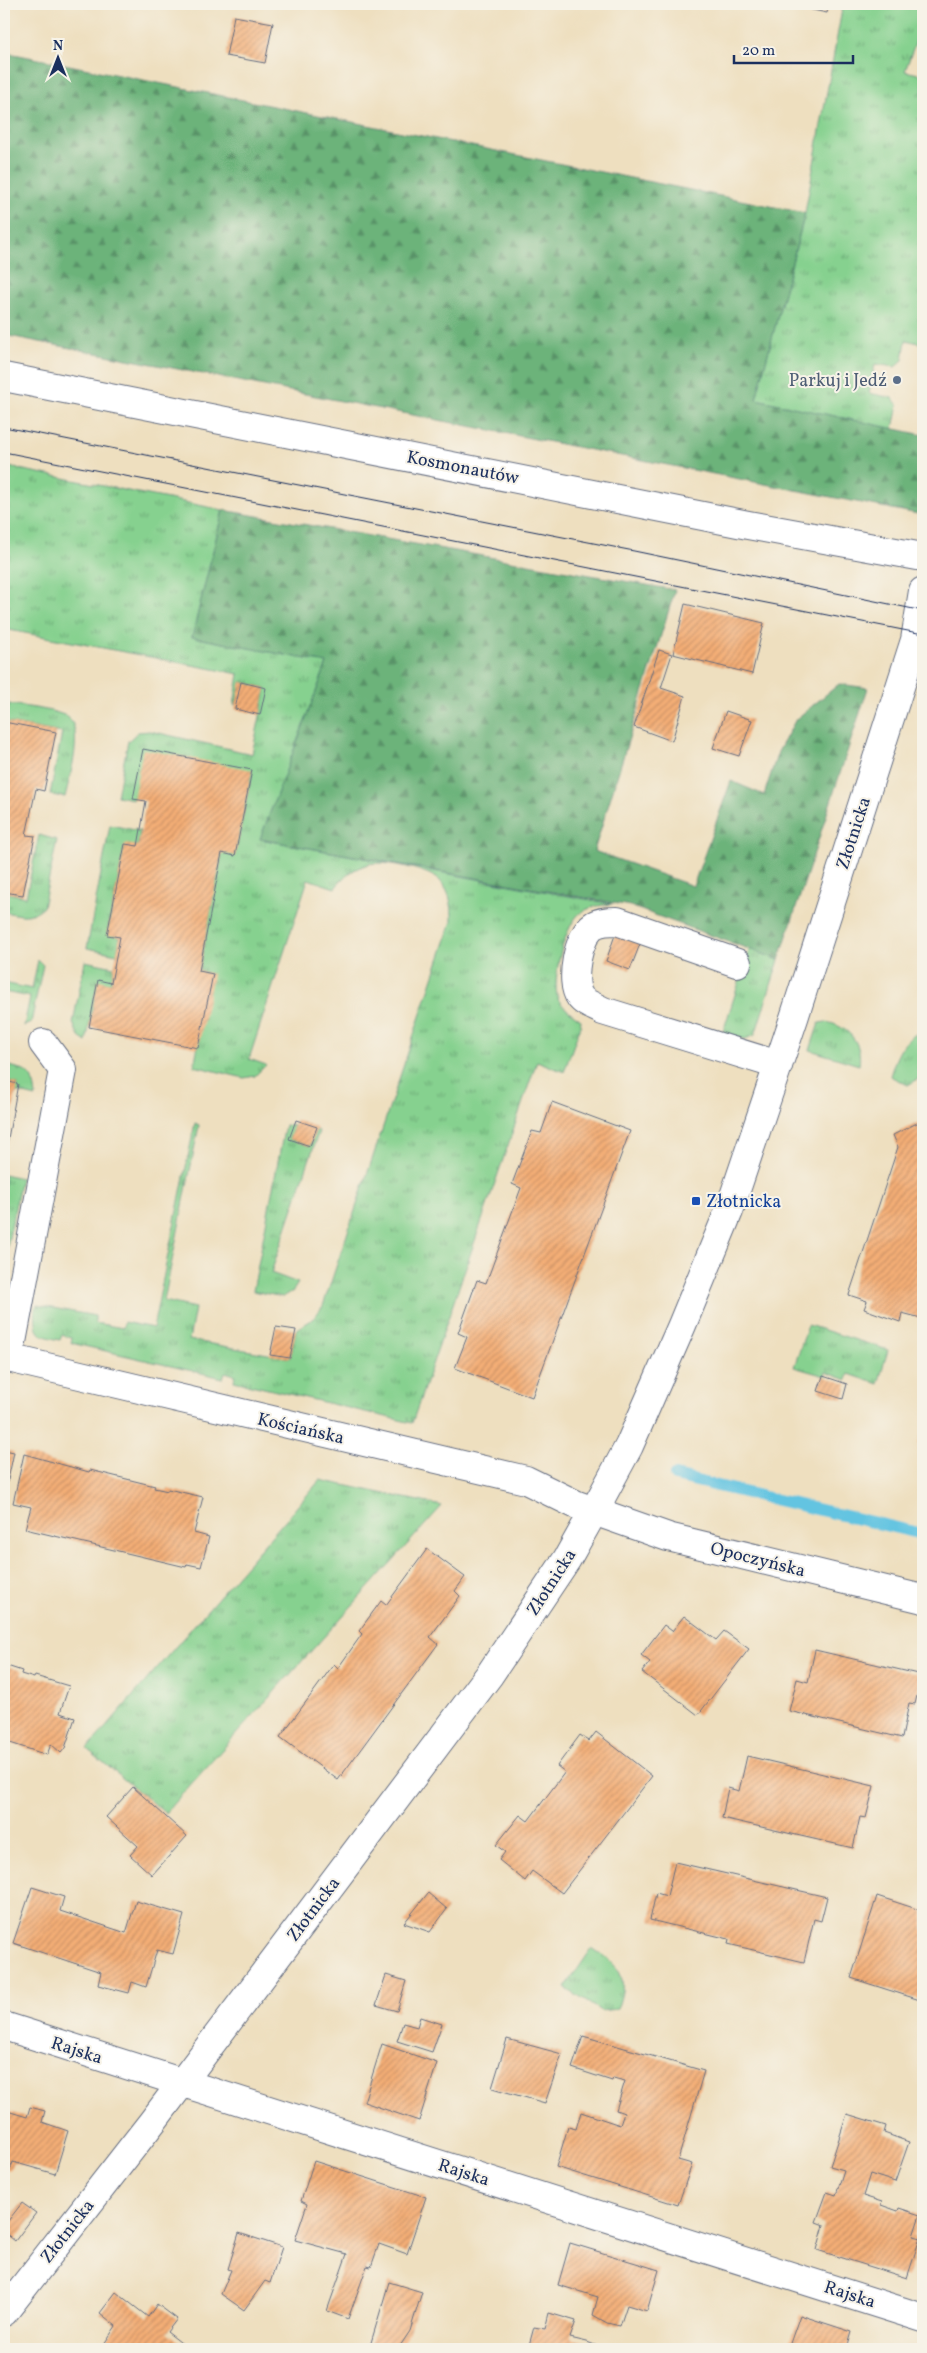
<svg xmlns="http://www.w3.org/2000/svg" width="927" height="2353" viewBox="0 0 927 2353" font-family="Vollkorn,serif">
<defs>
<pattern id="grass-tufts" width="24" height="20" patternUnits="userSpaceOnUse" patternTransform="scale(1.25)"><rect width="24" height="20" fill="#86d18f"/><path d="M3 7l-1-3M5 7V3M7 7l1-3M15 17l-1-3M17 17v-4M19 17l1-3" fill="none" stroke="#6daa78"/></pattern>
<pattern id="forest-firs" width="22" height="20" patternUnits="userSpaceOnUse" patternTransform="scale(1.25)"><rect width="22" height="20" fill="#6cb37a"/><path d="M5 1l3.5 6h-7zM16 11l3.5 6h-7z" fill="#589267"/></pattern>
<pattern id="building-hatch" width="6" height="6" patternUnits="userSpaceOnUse" patternTransform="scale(1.25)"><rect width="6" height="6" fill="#f4ae76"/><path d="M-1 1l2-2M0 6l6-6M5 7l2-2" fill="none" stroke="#c58e64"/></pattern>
</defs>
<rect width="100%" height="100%" fill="#f7f3e8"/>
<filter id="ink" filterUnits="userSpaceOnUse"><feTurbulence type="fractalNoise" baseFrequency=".02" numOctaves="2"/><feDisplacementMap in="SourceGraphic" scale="10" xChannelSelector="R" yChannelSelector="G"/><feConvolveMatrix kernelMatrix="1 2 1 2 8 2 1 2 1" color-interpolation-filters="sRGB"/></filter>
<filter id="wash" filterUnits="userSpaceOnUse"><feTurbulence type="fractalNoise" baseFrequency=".0096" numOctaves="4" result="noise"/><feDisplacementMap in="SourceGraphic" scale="20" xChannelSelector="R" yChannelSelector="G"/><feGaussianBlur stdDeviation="1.12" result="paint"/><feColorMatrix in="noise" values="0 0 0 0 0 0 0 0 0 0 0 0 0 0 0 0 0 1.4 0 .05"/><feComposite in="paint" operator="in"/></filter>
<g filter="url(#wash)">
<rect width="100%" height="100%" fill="#eedfbf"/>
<g fill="url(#grass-tufts)" stroke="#508076">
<path d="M843,4H923V21L905,71L923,75V344L906,340L903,360L895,367L875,364L869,393L892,398L898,405L893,429L756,399L805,213Z"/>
<path d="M4,466L223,510L192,637L327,663L260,839L612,904C601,905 588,907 579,914C564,928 551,980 558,999C562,1007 574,1015 581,1020L580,1027L564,1072L537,1061L412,1423L234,1381L235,1375L225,1372L223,1378L71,1343L72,1338L62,1335L60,1340C33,1334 37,1334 35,1308L37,1305L95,1316V1323L123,1328L124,1322L153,1328L195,1123L199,1125L164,1301L195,1308L189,1340L290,1358L296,1330L313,1319L323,1306L452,921C452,906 451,894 441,882C432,870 383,860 369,864C354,868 344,876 335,888L308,879L249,1059L266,1065L255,1076L244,1078L194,1066L212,974L199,971L222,853L235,855L252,771L133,799L117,796L128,741L138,732L150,731L252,754L266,688L241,682L236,704L234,705L239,674L4,629Z"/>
<path d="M4,703C23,707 46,708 64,715C87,724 69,779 65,797L50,795L62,733L4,722Z"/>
<path d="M110,825L140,831L138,846L125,845L107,934L120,937L117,954L87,948Z"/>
<path d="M39,835L57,840L43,907C28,919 22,915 4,912V892L26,897Z"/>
<path d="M750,948L779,960L755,1035L745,1039L722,1035Z"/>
<path d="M38,960L43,965L31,1023L24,1026L30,997L4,992V983L32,989Z"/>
<path d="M85,961L114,967L111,983L98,981L86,1042L79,1037L73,1023Z"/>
<path d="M826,1022C847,1026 863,1042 859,1065L810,1050L819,1023Z"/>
<path d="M923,1031V1076L908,1085L890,1076C896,1056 903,1038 923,1031Z"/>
<path d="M4,1065C26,1069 34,1073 36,1097L16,1092L18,1084L4,1081Z"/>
<path d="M285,1125L294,1126L289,1139L310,1146L316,1130L319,1131L271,1273L298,1283L293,1291L283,1297L253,1291Z"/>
<path d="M4,1174L21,1178L4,1263Z"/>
<path d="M808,1325L888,1350L878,1384L849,1374L847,1380L826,1372L825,1376L794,1367Z"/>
<path d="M320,1480L442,1506L165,1813L87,1749Z"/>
<path d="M592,1948C619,1966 630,1975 617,2009L601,2011L565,1988Z"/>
</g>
<g fill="url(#forest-firs)" stroke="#44716c">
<path d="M4,52L805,213L756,399L923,435V515L4,335Z"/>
<path d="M223,510L675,590L594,851L693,886L731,781L764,795L778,752L796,719L839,684L868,688L779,960L630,906L260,839L327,663L192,637Z"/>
</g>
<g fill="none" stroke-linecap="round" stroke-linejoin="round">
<path stroke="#63c4e1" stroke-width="12" d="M675,1476L923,1534"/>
</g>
<g id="blocks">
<g fill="url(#building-hatch)">
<path d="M784,4H829L827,13Z"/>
<path d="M234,16L273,23L265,63L226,56Z"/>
<path d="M685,604L764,623L752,674L673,654Z"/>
<path d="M659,650L672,654L661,688L685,696L672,741L634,727Z"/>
<path d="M241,682L266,688L260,715L235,709Z"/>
<path d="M726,711L752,720L739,756L713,748Z"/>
<path d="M4,722L56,732L44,791L36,789L26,835L35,836L23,895L4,892Z"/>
<path d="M143,749L252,770L235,856L222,853L202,956L199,971L213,974L198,1048L89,1027L98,980L111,983L120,937L107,935L125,844L138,846L146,801L133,799Z"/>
<path d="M615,935L640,944L630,970L606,961Z"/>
<path d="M4,1081L18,1084L7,1144H4Z"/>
<path d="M552,1102L630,1131L532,1397L455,1368L467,1337L458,1333L477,1280L486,1283L521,1188L512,1184L532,1131L541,1133Z"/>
<path d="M296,1120L317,1127L310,1146L289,1139Z"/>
<path d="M923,1120V1310L921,1318L902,1313L900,1322L864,1309L867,1301L849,1295L898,1147L893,1135Z"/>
<path d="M276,1327L296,1330L290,1358L270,1355Z"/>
<path d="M823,1376L847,1384L843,1399L818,1391Z"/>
<path d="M923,1428V1446L918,1444Z"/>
<path d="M4,1450L14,1452L5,1494H4Z"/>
<path d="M24,1454L89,1472L90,1470L155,1486L154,1488L168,1491V1489L203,1497L194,1533L209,1537L201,1567L187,1564L186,1567L25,1529L31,1507L13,1503Z"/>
<path d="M427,1549L465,1577L455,1591L460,1596L430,1637L438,1644L338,1780L280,1737L334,1664L338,1668L362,1634L359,1631L381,1601L386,1605Z"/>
<path d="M684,1616L716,1640L724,1631L749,1649L698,1715L642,1672L650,1662L641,1655L664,1625L672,1631Z"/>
<path d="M815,1650L922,1675L915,1704L909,1703L902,1738L789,1711L797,1679L808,1682Z"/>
<path d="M4,1665L22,1671L21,1674L34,1678L35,1676L69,1686L60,1713L75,1718L65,1748L61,1753L51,1744L47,1755L4,1741Z"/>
<path d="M596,1732L652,1776L562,1893L532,1871L525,1881L499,1860L505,1852L496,1845L520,1815L528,1821L565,1772L557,1766L580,1735L589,1741Z"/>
<path d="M747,1756L874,1786L866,1818L860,1817L853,1848L722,1818L728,1788L739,1791Z"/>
<path d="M133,1787L187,1836L152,1875L130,1855L138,1846L106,1817Z"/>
<path d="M675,1862L827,1897L821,1921L814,1919L804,1962L728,1944L729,1939L650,1920L656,1893L667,1896Z"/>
<path d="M32,1887L64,1897L60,1911L126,1933L136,1901L184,1915L173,1954L157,1950L146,1987L132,1982L129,1993L98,1985L101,1972L13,1943Z"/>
<path d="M428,1893L447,1909L430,1932L404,1923Z"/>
<path d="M877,1896L923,1911V2001L851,1978Z"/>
<path d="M386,1975L406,1981L397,2011L376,2005Z"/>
<path d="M420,2017L442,2024L432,2052L397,2041L403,2023L417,2027Z"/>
<path d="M583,2036L704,2071L678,2160L692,2164L678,2205L556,2167L568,2127L576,2129L581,2112L620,2125L624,2113L616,2110L625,2081L613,2078L612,2081L572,2068Z"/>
<path d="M507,2039L562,2054L545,2103L492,2088Z"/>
<path d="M382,2044L437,2063L419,2121L364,2102Z"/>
<path d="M30,2107L45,2111L42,2122L68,2131L55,2174L13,2162L10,2170L4,2168V2110L27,2117Z"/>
<path d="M847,2114L886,2126L884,2133L909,2142L895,2182L870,2174L863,2196L882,2202L881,2205L898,2211L899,2208L920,2215L913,2236L920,2238L907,2278L817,2250L824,2225L816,2222L827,2192L836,2195L844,2170L830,2166Z"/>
<path d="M314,2161L426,2197L407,2254L379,2244L371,2267L367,2266L348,2319L327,2311L347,2254L295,2240L307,2204L301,2201Z"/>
<path d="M22,2203L36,2213L15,2241L4,2232V2226Z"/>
<path d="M239,2233L282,2247L270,2283L265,2281L244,2310L221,2294L231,2270L228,2269Z"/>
<path d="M570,2243L659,2270L647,2311L627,2305L620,2326L607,2323L593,2315L598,2297L558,2285Z"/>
<path d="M389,2282L422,2292L410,2331L398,2349H375L370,2346Z"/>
<path d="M116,2292L148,2317L157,2304L177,2319L167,2332L189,2349H105L102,2347L116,2326L100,2313Z"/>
<path d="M549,2313L576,2321L570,2338L587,2342L600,2347L599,2349H528L534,2327L545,2329Z"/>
<path d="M800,2315L852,2332L847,2349H788Z"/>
</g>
</g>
</g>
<g filter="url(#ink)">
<use href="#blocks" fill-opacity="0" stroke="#656d80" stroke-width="1"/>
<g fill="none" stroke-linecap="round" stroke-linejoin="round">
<defs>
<g id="minor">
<path d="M737,963L617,921C610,921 601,921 594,925C578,935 569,982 580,997C584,1003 596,1007 603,1011L778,1065"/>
<path d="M4,1357L526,1480L577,1505L668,1537L923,1599"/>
<path d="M9,1358L63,1070L43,1043"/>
<path d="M4,2026L923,2318"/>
<path d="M4,2312L153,2121L490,1674L567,1559L594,1511L629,1446L682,1325L729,1211L794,1018L915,640L923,591"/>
</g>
<path id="major" d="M4,377L748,525L923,557"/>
</defs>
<use href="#minor" stroke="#656d80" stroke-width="30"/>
<use href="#major" stroke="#656d80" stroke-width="30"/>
<use href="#minor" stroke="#fff" stroke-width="28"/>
<use href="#major" stroke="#fff" stroke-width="28"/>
<g stroke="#1b2f5e" stroke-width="1">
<path d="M4,427L634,551L923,611"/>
<path d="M4,452L923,634"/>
</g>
</g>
</g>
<circle fill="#5c6f8a" stroke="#f7f3e8" stroke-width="2" cx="897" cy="380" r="5"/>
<rect fill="#1a4fb4" stroke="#f7f3e8" stroke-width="2" x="691" y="1196" width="10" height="10" rx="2.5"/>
<g text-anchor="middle" stroke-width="4" stroke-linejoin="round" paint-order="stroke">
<g font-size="18" fill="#4e5e75" stroke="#f7f3e8" text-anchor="end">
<text x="887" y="386">Parkuj i Jedź</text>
</g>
<g font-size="18" fill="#1b2f5e" stroke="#f7f3e8">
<text transform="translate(463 467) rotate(11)" y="6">Kosmonautów</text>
<text transform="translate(853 833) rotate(-72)" y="6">Złotnicka</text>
<text transform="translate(301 1428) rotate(13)" y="6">Kościańska</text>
<text transform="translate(758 1559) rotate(14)" y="6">Opoczyńska</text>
<text transform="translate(551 1582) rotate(-57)" y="6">Złotnicka</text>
<text transform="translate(313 1909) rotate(-53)" y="6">Złotnicka</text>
<text transform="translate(77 2050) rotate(18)" y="6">Rajska</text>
<text transform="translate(464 2172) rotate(18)" y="6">Rajska</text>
<text transform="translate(67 2231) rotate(-52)" y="6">Złotnicka</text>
<text transform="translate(850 2294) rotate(18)" y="6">Rajska</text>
</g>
<g font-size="18" fill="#164399" stroke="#f7f3e8" text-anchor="start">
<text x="706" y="1207">Złotnicka</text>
</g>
</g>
<rect width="927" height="2353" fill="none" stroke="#f7f3e8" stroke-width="20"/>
<g transform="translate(58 58)" stroke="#f7f3e8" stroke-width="4" paint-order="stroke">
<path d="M0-4L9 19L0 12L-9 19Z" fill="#1b2f5e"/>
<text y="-8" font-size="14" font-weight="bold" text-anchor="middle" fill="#1b2f5e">N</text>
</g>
<path d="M734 55v8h119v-8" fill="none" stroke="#1b2f5e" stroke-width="2.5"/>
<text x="742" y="55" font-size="15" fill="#1b2f5e" stroke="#f7f3e8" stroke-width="4" paint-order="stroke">20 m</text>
</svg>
